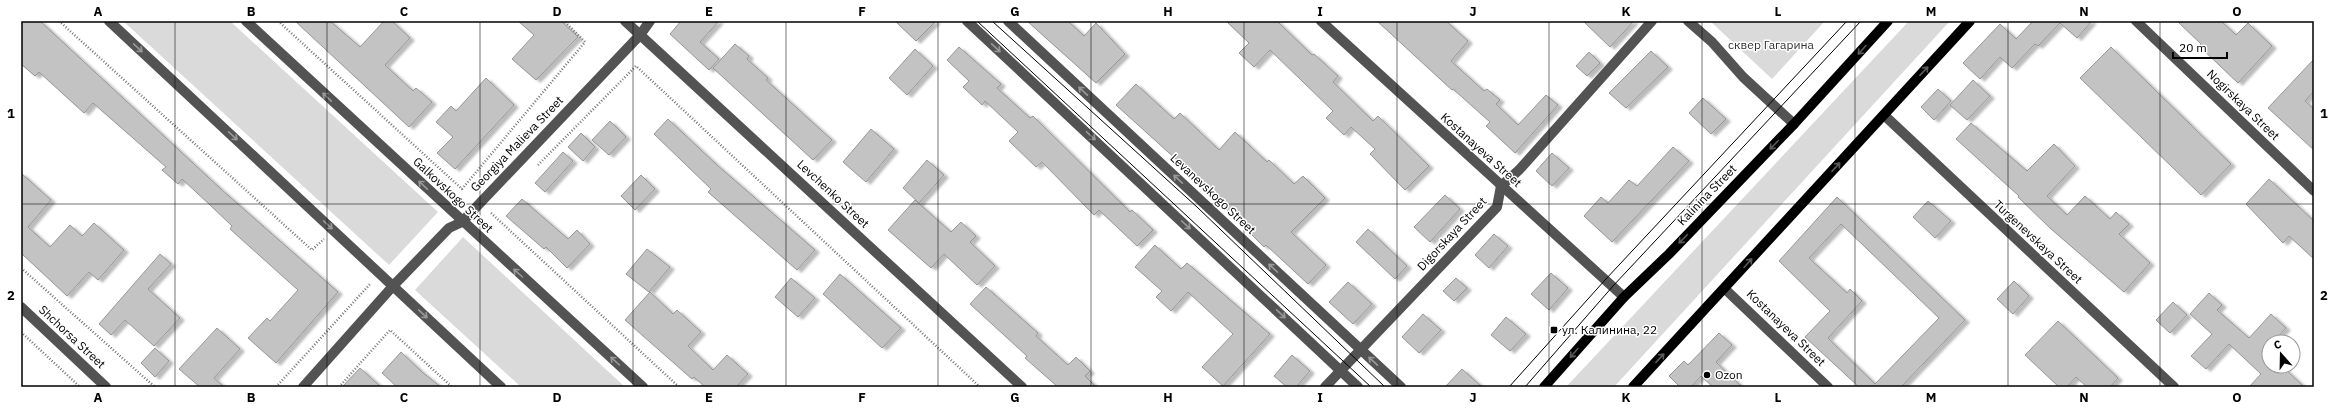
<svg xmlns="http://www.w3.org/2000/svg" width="2335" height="408" viewBox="0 0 2335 408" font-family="'IBM Plex Sans',sans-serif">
<defs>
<filter id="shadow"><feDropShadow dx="4.5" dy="2.5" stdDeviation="1" flood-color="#0004"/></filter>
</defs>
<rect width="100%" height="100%" fill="#fff"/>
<g fill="#dadada">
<path d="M123,21H230L438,212L389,265Z"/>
<path d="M1710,21H1825L1772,79Z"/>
<path d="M1909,21H1950L1614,387H1566Z"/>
<path d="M463,237L625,387H521L415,290Z"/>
</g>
<g fill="#c3c3c3" stroke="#979797" fill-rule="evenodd" filter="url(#shadow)">
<path d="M21,21H40L222,190L338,292L276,363L248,338L267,318L270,321L298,290L230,229L232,226L209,204L182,179L178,184L162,170L166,167L93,103L84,113L39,72L35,76L21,64Z"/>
<path d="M295,21H330L360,47L384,21H392L410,38L385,65L413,91L416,88L432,102L409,127Z"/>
<path d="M518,21H561L578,37L536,80L512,59L534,35Z"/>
<path d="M681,21H719L700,42L719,59L709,70L670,34Z"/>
<path d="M895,21H936L916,41Z"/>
<path d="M1027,21H1068L1084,36L1096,23L1125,54L1096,83Z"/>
<path d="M1226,21H1277L1312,55L1314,54L1338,76L1333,82L1373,121L1378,116L1429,166L1405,190L1370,154L1375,149L1351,127L1344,135L1326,118L1333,111L1270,50L1254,67L1239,53L1249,43Z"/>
<path d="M1377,21H1446L1468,41L1451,61L1484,91L1487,89L1500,100L1496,104L1518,125L1546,95L1558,105L1515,153L1486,126L1490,122L1453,89L1452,90Z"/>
<path d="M1583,21H1634L1610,47Z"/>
<path d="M2033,21H2092L2077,38L2060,23L2038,46L2035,44L2012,68L2000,57L1980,79L1963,63L2000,24L2016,39Z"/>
<path d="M2177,21H2221L2236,35L2248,23L2272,46L2238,83L2199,46L2201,44Z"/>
<path d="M735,44L749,56L747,59L768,78L766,80L832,140L813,160L713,68Z"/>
<path d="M959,47L1001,84L997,88L1030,118L1033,116L1130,212L1132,210L1153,230L1137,246L1099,210L1094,215L1042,162L1036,167L1009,141L1018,132L985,101L982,105L963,87L969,81L947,60Z"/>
<path d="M2111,47L2231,164L2201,195L2080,78Z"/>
<path d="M915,49L933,66L907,95L889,78Z"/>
<path d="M1651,51L1668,67L1626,108L1609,93Z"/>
<path d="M1589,52L1600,63L1587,76L1576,66Z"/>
<path d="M2314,59V91L2305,101L2314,109V150L2268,108Z"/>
<path d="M486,78L514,105L455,169L437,153L453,137L436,122L451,106L456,111Z"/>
<path d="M1973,80L1990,96L1967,120L1950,105Z"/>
<path d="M1136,84L1174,119L1180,113L1219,150L1235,132L1267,162L1269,160L1294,184L1303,176L1325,198L1291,232L1326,265L1308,284L1266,245L1264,247L1178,161L1116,105Z"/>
<path d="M1938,89L1951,101L1934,120L1921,107Z"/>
<path d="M1703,98L1726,119L1711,134L1689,113Z"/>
<path d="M668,119L717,165L815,250L797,270L708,192L711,189L654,134Z"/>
<path d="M610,121L626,137L609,155L592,140Z"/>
<path d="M1971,123L2027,171L2054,144L2075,166L2047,196L2067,215L2085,196L2110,219L2116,212L2129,224L2119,234L2150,263L2124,292L2050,228L2018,197L2019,196L1956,139Z"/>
<path d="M871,129L894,149L866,182L843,162Z"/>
<path d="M581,133L595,147L583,161L568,147Z"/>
<path d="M1673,147L1689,161L1612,242L1584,216L1601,197L1608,203L1629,180L1637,186Z"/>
<path d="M563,152L573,161L545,192L535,183Z"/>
<path d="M1552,153L1569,168L1552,186L1536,171Z"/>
<path d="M927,160L944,175L919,203L903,188Z"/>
<path d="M21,173L51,200L28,227L50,247L70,225L82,236L94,223L124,250L98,280L89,272L67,296L21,253Z"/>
<path d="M641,175L655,189L635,210L621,196Z"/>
<path d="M2269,179L2314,221V259L2289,236L2283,243L2246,204Z"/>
<path d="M1445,195L1460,209L1430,242L1414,227Z"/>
<path d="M1837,197L1965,320L1901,387H1859L1805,337L1830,311L1779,261ZM1841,224L1939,318L1875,384L1828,338L1862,301L1850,289L1847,293L1809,258Z"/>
<path d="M522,199L568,239L577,230L590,244L567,268L546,247L544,249L506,216Z"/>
<path d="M915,200L951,232L961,222L976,236L970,242L995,266L977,285L944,254L931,268L888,230Z"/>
<path d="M1928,201L1951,221L1935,238L1913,217Z"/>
<path d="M1368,229L1407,266L1395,279L1356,242Z"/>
<path d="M1494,234L1508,246L1489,268L1475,255Z"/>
<path d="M1155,245L1181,269L1187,263L1270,334L1223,386L1202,367L1233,334L1188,292L1171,311L1156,297L1162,291L1135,267Z"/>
<path d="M647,249L670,267L649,292L626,274Z"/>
<path d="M160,254L171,264L148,289L180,318L154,346L125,320L111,335L99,324Z"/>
<path d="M1551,273L1568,288L1549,310L1531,294Z"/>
<path d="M840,274L901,328L882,348L823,294Z"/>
<path d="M791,278L815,298L798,317L775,297Z"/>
<path d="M1456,278L1467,288L1454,301L1443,291Z"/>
<path d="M2014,281L2029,296L2013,314L1997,299Z"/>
<path d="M1348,282L1372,304L1353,324L1329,302Z"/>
<path d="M986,287L1038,333L1036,336L1068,365L1076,357L1090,371L1085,376L1096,387H1058L1025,358L1027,356L970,304Z"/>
<path d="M650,292L673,314L677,310L701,332L688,346L713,370L727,355L748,374L736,387H705L694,377L692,379L625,320Z"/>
<path d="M2209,293L2222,305L2217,310L2249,338L2271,314L2286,328L2273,342H2269V366H2282L2304,387H2249L2261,374L2229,344L2206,369L2191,356L2212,334L2190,314Z"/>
<path d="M2173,302L2187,315L2170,333L2156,320Z"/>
<path d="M1423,314L1441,330L1419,353L1402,337Z"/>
<path d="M1506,317L1526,334L1510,351L1491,335Z"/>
<path d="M2058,321L2118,378L2110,387H2087L2076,377L2067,387H2059L2025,355Z"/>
<path d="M217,328L240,349L214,378L224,387H200L179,369Z"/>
<path d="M1719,333L1732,345L1716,362L1742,387H1713L1701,376L1691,387H1680L1669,376L1684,361L1688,365Z"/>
<path d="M155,348L169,361L155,377L141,363Z"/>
<path d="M401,352L422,372L441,387H397L382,373Z"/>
<path d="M1292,355L1310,371L1296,387H1287L1274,376Z"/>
<path d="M360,368L381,387H342Z"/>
<path d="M1462,369L1482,387H1445Z"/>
</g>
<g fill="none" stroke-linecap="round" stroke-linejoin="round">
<g stroke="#757575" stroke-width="2.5" stroke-dasharray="1 2" stroke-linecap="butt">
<path d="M59,21L312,250L324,239"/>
<path d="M278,21L462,189L585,42L564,21"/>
<path d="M538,165L636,66L980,387"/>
<path d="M491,213L679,387"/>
<path d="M21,268L155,387"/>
<path d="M21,332L80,387"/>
<path d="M276,387L371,283"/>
<path d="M339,387L390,330L452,387"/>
</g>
<g stroke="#535353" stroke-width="10">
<path d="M109,21L501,387"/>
<path d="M246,21L643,387"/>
<path d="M625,21L1022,387"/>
<path d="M967,21L1358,387"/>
<path d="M1008,21L1401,387"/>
<path d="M1321,21L1624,297"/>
<path d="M1688,21L1712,42L1743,77L1794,124"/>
<path d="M2136,21L2314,191"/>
<path d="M1884,115L2174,387"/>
<path d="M1725,289L1828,387"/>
<path d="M21,307L106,387"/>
<path d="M303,387L393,286L449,228L462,222L640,35L650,21"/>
<path d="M1325,387L1497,207L1501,186L1519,170L1652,21"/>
</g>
<g stroke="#000" stroke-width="10">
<path d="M1544,387L1624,297L1669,254L1794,124L1888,21"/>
<path d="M1633,387L1970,21"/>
</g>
<g stroke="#000" stroke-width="1">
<path d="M977,21L1371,387"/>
<path d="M992,21L1197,207L1385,387"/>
<path d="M1509,387L1605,280L1847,21"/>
<path d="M1525,387L1613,286L1861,21"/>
</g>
</g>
<defs><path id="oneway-shaft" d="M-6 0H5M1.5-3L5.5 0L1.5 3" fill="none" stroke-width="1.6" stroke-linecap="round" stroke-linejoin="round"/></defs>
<g stroke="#989898">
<use href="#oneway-shaft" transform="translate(138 48) rotate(43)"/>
<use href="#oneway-shaft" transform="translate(996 48) rotate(43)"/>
<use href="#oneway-shaft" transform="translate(1083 91) rotate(-137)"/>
<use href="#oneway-shaft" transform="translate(327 97) rotate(-137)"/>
<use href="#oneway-shaft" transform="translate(233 136) rotate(43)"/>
<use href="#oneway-shaft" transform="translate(1091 136) rotate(43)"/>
<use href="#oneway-shaft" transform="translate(1178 179) rotate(-137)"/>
<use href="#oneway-shaft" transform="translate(423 185) rotate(-137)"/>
<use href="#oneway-shaft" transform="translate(328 225) rotate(43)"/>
<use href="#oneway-shaft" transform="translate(1186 225) rotate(43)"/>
<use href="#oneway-shaft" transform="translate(1273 268) rotate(-137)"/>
<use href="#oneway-shaft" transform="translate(518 273) rotate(-138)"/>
<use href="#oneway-shaft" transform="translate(423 314) rotate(43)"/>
<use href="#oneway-shaft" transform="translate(1281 314) rotate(43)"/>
<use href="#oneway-shaft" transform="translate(615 361) rotate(-138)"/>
<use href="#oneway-shaft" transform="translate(1373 361) rotate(-137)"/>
</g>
<g stroke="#595959">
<use href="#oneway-shaft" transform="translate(1862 50) rotate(132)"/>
<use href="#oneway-shaft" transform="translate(1924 71) rotate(-47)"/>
<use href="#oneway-shaft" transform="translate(1774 145) rotate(134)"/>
<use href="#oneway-shaft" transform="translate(1836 167) rotate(-47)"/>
<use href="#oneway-shaft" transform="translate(1683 239) rotate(134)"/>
<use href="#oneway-shaft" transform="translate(1748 263) rotate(-48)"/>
<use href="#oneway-shaft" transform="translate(1574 353) rotate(131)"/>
<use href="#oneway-shaft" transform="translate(1660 358) rotate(-47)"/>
</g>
<path fill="none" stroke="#000" stroke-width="1" stroke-opacity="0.55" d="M175,21V387M327,21V387M480,21V387M633,21V387M786,21V387M938,21V387M1091,21V387M1244,21V387M1397,21V387M1549,21V387M1702,21V387M1855,21V387M2008,21V387M2160,21V387M21,204H2314"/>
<g fill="#000" stroke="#fff" stroke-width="1.5">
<rect x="1550" y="326" width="8" height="8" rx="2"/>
<circle cx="1707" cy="375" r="4"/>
</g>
<g text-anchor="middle" stroke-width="3" stroke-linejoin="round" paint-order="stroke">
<g font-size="12" fill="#313131" stroke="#fff">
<text x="1771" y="49">сквер Гагарина</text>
</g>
<g font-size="12" fill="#000" stroke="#fff">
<text transform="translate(2243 105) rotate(44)" y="4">Nogirskaya Street</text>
<text transform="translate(517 144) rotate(-46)" y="4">Georgiya Malieva Street</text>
<text transform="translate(1481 150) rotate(42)" y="4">Kostanayeva Street</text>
<text transform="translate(833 194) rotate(43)" y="4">Levchenko Street</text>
<text transform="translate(1213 194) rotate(43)" y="4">Levanevskogo Street</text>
<text transform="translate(453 195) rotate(43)" y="4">Galkovskogo Street</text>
<text transform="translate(1707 195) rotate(-46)" y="4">Kalinina Street</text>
<text transform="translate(1452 234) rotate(-47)" y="4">Digorskaya Street</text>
<text transform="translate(2038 242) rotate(43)" y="4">Turgenevskaya Street</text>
<text transform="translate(1786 328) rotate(44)" y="4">Kostanayeva Street</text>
<text transform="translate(72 337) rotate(43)" y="4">Shchorsa Street</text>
</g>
<g font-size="12" fill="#000" stroke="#fff" text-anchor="start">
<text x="1562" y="334">ул. Калинина, 22</text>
<text x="1715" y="379">Ozon</text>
</g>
</g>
<rect width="2335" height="408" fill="none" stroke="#ffffff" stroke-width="44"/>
<g transform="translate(2281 354) rotate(340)"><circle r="19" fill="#ffffff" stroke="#999999"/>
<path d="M0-3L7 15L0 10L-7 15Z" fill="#000000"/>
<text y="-6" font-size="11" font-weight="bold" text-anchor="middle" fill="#000000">С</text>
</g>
<path d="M2173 52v6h54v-6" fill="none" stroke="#000000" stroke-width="2"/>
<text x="2179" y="52" font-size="12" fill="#000000" stroke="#ffffff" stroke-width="3" paint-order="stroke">20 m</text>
<rect x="22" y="22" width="2291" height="364" fill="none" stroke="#000" stroke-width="1.5"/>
<g font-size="13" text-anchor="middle" font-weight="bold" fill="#000">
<text x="98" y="16">A</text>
<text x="251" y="16">B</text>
<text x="404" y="16">C</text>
<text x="557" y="16">D</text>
<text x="709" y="16">E</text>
<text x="862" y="16">F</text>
<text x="1015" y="16">G</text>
<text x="1168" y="16">H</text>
<text x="1320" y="16">I</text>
<text x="1473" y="16">J</text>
<text x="1626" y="16">K</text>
<text x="1778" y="16">L</text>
<text x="1931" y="16">M</text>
<text x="2084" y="16">N</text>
<text x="2237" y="16">O</text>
<text x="11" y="118">1</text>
<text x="2324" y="118">1</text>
<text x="11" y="300">2</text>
<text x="2324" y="300">2</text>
<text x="98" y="402">A</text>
<text x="251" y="402">B</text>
<text x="404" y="402">C</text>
<text x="557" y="402">D</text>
<text x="709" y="402">E</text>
<text x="862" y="402">F</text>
<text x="1015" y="402">G</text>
<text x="1168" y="402">H</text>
<text x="1320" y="402">I</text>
<text x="1473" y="402">J</text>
<text x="1626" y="402">K</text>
<text x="1778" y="402">L</text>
<text x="1931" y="402">M</text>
<text x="2084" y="402">N</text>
<text x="2237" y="402">O</text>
</g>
</svg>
